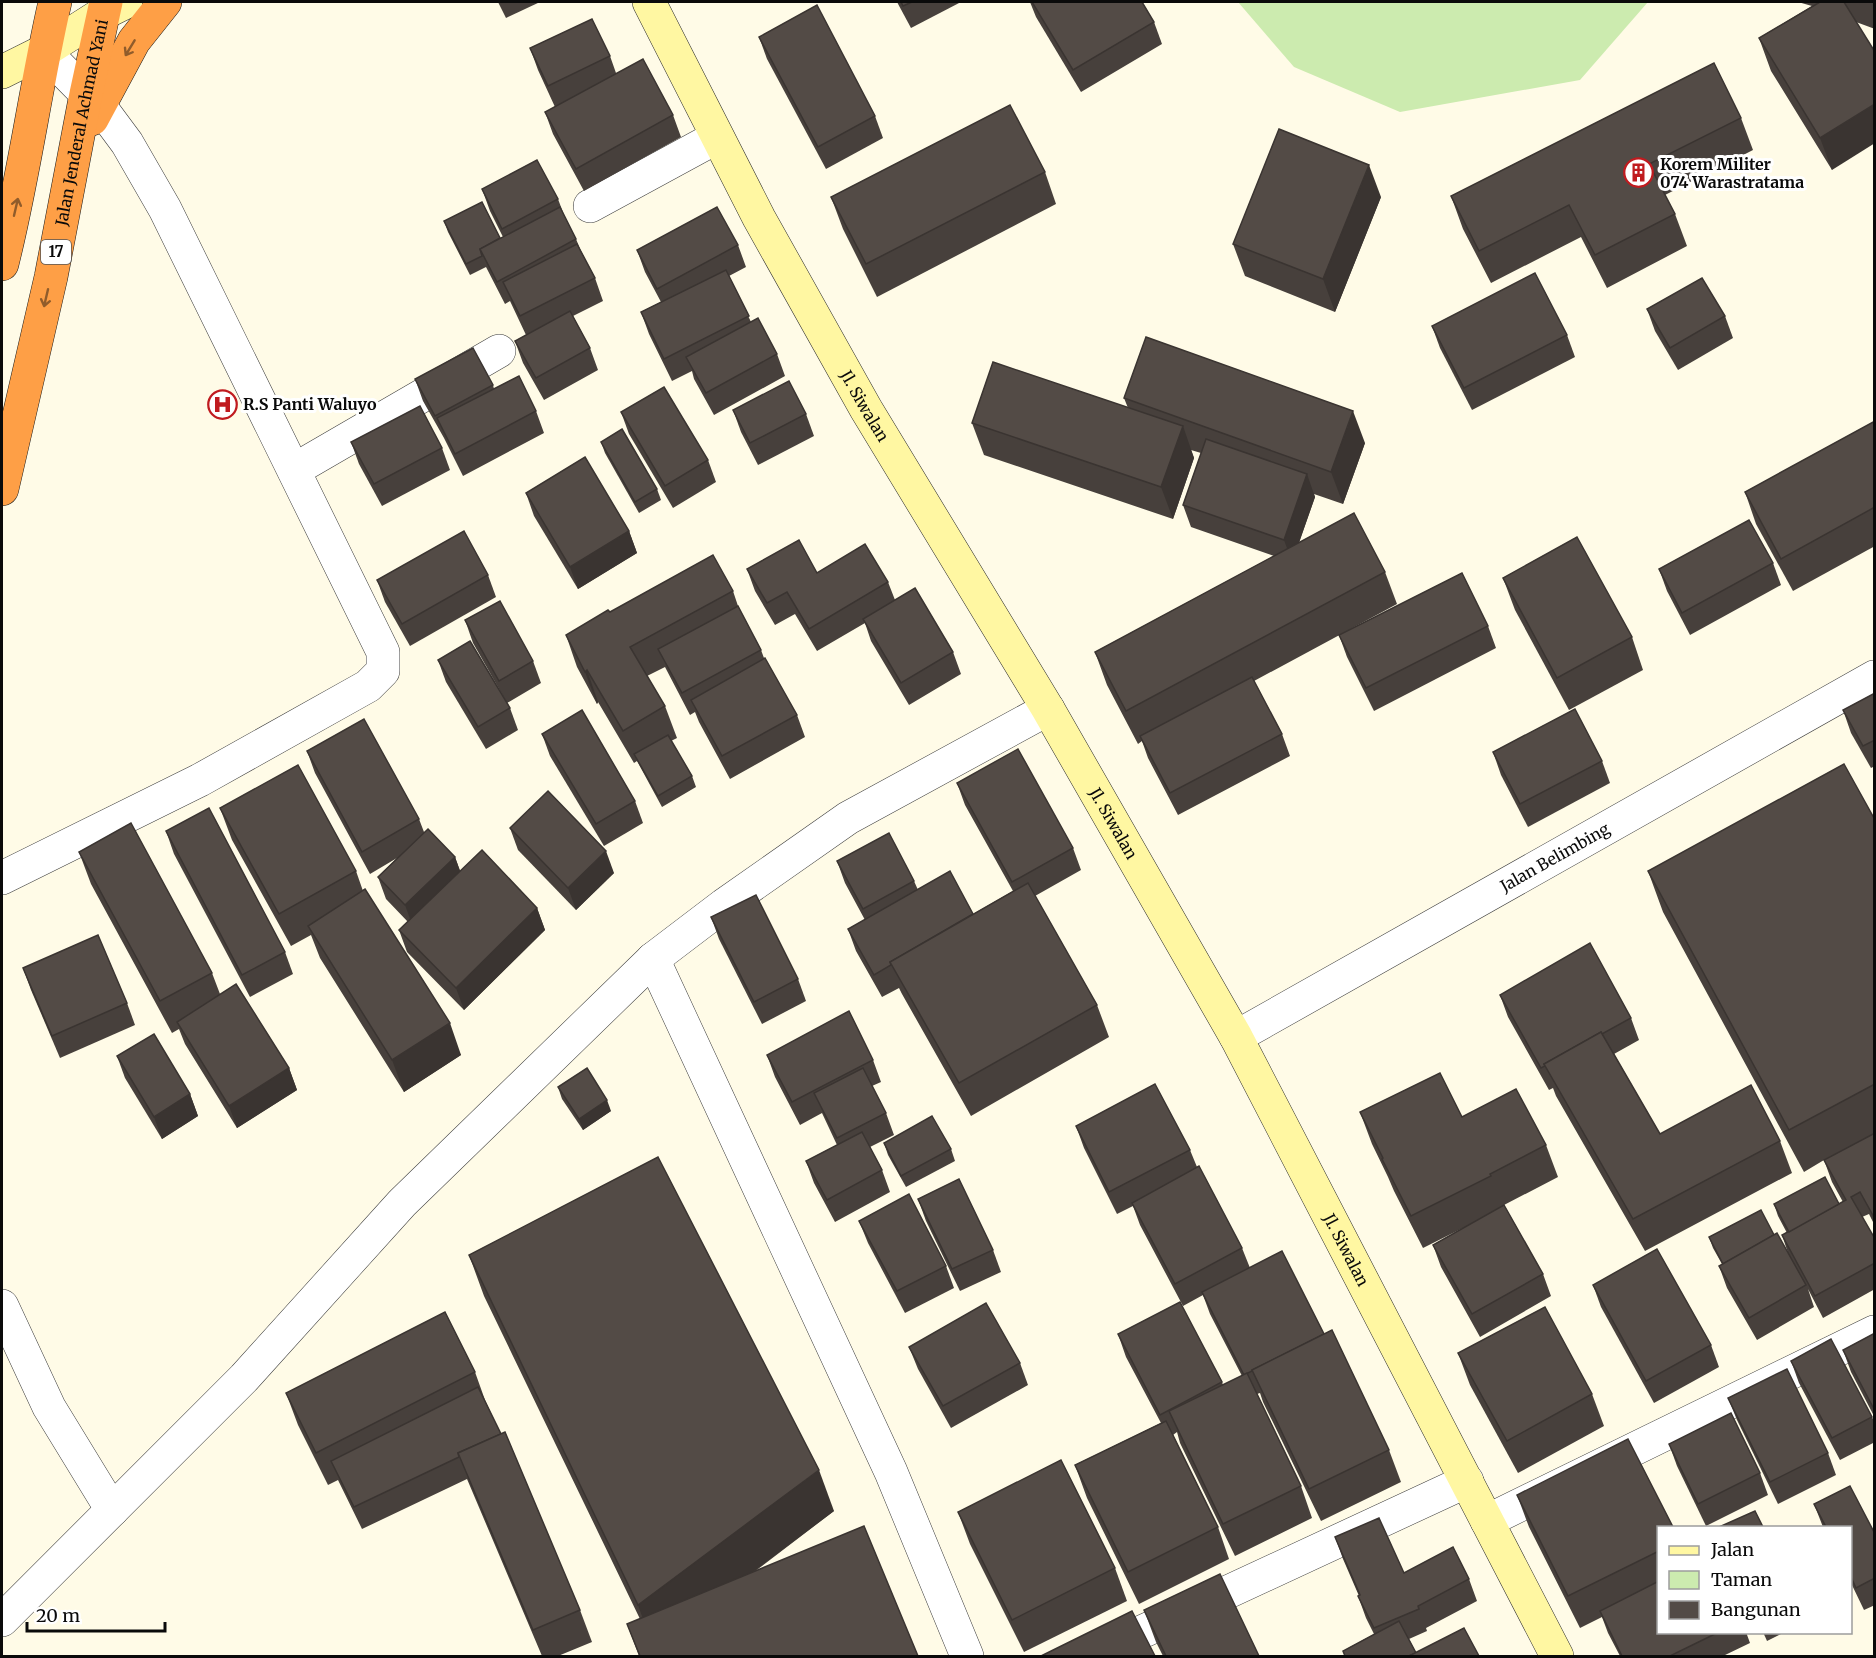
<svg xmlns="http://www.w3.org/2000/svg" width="1876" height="1658" viewBox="0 0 1876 1658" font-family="Merriweather,serif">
<rect width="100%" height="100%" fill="#fffbe7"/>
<path fill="#ccebaf" d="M1238,2H1648L1580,80L1400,112L1294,67Z"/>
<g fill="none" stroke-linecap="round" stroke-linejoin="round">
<defs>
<g id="street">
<path d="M590,206L717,137"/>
<path d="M294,470L499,351"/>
<path d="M2,878L200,780L368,686L383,671V652L165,209L127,143L104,112L44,51"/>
<path d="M653,959L891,1472L967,1656"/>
<path id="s1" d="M1236,1037L1874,677"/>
<path d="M2,1306L49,1407L112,1510"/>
<path d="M1487,1521L1874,1332"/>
<path d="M2,1620L244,1378L402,1203L653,959L724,905L848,818L1048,709"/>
<path d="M1090,1656L1467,1481"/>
</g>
<g id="secondary">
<path id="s2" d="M649,2L759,218L866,409L1048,709L1236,1037L1557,1656"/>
<path d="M2,72L44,51L102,14L126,2"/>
</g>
<g id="highway">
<path d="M92,119L134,41L165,2"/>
<path d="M2,264C24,177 35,89 55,2"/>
<path id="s3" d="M2,489L51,277L86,94L106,2"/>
</g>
</defs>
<use href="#street" stroke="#3d3d3d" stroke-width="34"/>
<use href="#secondary" stroke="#2c2c2c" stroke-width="34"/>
<use href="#highway" stroke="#1b1b1b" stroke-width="34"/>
<use href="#street" stroke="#fff" stroke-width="33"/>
<use href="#secondary" stroke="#fff7a2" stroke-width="33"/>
<use href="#highway" stroke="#fe9f46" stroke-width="33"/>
</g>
<g fill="#47403c">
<path d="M498,2H540L506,18Z"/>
<path d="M897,2H961L911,28Z"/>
<path d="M1030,2H1142L1154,22L1162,44L1081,92L1036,17Z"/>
<path d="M1798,2H1875V29L1856,22L1832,170L1771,71L1759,38L1812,6Z"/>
<path d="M759,37L875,116L883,138L826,169L767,59Z"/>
<path d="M530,48L610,56L616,73L673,115L681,137L584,191L553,134L545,112L555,107L538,70Z"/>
<path d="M1741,118L1753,150L1665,195L1675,214L1687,246L1607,288L1581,237L1491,283L1463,229L1451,196Z"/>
<path d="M1045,172L1056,204L877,297L843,229L831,197Z"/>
<path d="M482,189L558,199L564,215L576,239L581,251L595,278L603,301L573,316L590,348L598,370L544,400L523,363L515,341L526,335L510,301L505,304L486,267L470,275L448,232L444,221L500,238L503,237L490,211Z"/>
<path d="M1381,197L1335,312L1245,276L1233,244Z"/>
<path d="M738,245L746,267L729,276L751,322L777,354L785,376L714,415L694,379L692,371L672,381L649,334L641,312L661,302L645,272L637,250Z"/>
<path d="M1647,309L1725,316L1733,338L1678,370L1655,331Z"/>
<path d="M1432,326L1567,335L1575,357L1472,410L1440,348Z"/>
<path d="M415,379L493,385L494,389L536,411L544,433L463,476L444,438L423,401Z"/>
<path d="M1124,398L1365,443L1343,504L1314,494L1315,497L1299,543L1385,572L1397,604L1254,681L1282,734L1290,756L1178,815L1148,758L1142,741L1138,744L1107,685L1095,652L1274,556L1191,527L1183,505L1201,453L1191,450L1194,458L1173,519L984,455L972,423L1128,408Z"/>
<path d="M733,410L806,414L814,436L758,465L741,432Z"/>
<path d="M621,412L708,460L716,482L673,508L629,434Z"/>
<path d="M1875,421V546L1793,591L1756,524L1745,492Z"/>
<path d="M351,442L442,448L450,470L382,506L359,464Z"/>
<path d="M601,442L657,489L661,500L639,513L605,453Z"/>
<path d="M526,493L629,531L637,553L578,589L534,516Z"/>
<path d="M1773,563L1781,585L1690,635L1667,591L1659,569Z"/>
<path d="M747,569L817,573L888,582L895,600L953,652L961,674L909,705L871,641L865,623L817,651L795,614L775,625L755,591Z"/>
<path d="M488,575L496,597L410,646L385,602L377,580Z"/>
<path d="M1503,578L1632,637L1643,670L1569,710L1515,610Z"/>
<path d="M733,591L739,609L761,650L764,658L797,715L805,737L730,779L699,722L695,712L690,715L665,667L647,676L665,706L677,738L671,741L692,776L696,787L662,807L637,761L634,763L598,702L597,704L577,667L566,635L610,612Z"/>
<path d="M465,620L533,661L541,683L507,703L473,643Z"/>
<path d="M1488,626L1496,648L1374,711L1347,657L1339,635Z"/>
<path d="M438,660L510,708L518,730L486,749L446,682Z"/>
<path d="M1875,693V766L1871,768L1851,733L1843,710Z"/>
<path d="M542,734L635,801L643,823L604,846L550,756Z"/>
<path d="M307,751L419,819L424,832L455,857L460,871L537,908L545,930L464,1010L407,952L399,930L408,922L386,899L378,877L397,858L370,874L315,773Z"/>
<path d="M1493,752L1602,761L1610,783L1528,827L1501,775Z"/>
<path d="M957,783L1073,848L1081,870L1035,896L1097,1005L1109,1037L971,1116L902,994L899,988L882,997L856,951L848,929L865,920L845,883L837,861L914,881L918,890L973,914L1013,891L965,805Z"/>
<path d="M220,808L356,871L363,891L461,1055L404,1092L320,958L311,935L291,946L232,840Z"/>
<path d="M1875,820V1226L1869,1214L1862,1217L1875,1239V1289L1823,1318L1808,1289L1814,1307L1757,1340L1727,1288L1719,1266L1722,1264L1713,1248L1709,1237L1774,1235L1789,1256L1782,1235L1787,1233L1778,1216L1774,1204H1839L1843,1202L1832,1182L1824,1160L1804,1172L1663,912L1648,871Z"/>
<path d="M510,828L614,873L576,910L518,850Z"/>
<path d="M166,831L285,952L293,974L250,997L174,854Z"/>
<path d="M79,852L212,973L220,994L289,1068L297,1090L237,1128L185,1044L179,1029L172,1033L91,884Z"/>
<path d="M711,917L798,979L806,1001L762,1024L719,939Z"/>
<path d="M23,968L127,1003L135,1025L60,1058L31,990Z"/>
<path d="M1500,995L1631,1018L1639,1040L1614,1054L1660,1134L1780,1141L1792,1173L1645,1251L1556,1096L1553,1088L1549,1090L1508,1017Z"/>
<path d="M767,1055L873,1060L881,1082L872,1086L886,1113L894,1135L870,1147L882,1170L890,1192L835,1222L814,1183L806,1161L837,1145L822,1113L800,1125L775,1077Z"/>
<path d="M117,1056L190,1094L198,1116L162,1139L125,1078Z"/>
<path d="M558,1087L611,1111L583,1130L562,1099Z"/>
<path d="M1360,1112L1462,1117L1546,1145L1558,1177L1504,1205L1543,1274L1551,1296L1480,1337L1441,1267L1433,1245L1465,1227L1423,1248L1394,1191L1388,1177L1372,1144Z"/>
<path d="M1076,1126L1190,1150L1197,1167L1242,1248L1250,1268L1324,1334L1389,1450L1401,1482L1321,1521L1263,1402L1260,1393L1257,1394L1301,1486L1312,1518L1235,1556L1180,1443L1177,1432L1173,1435L1218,1527L1229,1559L1139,1604L1087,1498L1075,1465L1161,1423L1126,1357L1118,1334L1222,1382L1223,1385L1242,1376L1210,1314L1203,1295L1183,1306L1140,1225L1133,1206L1117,1214L1084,1148Z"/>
<path d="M884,1143L951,1149L955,1161L906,1187L888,1155Z"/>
<path d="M918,1199L993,1250L1001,1272L960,1291L926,1221Z"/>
<path d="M859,1221L946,1266L954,1288L905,1313L868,1243Z"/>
<path d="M469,1255L834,1511L754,1572L918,1656H639L627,1624L640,1619L484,1296Z"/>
<path d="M1593,1285L1711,1345L1719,1367L1654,1403L1601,1307Z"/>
<path d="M1875,1333V1418L1851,1372L1843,1350Z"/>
<path d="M909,1347L1020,1363L1028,1385L951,1428L918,1369Z"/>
<path d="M1458,1353L1592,1394L1604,1426L1518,1473L1470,1385Z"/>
<path d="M1791,1361L1872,1417L1875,1423V1442L1840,1460L1799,1383Z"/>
<path d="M475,1372L485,1400L580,1610L592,1642L558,1656H542L467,1479L362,1529L338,1480L328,1485L298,1425L286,1393Z"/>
<path d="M1728,1398L1828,1453L1836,1475L1778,1504L1737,1420Z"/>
<path d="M1669,1444L1760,1473L1768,1495L1706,1526L1677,1466Z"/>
<path d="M1517,1495L1659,1527V1632H1746L1750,1643L1723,1656H1620L1608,1633L1602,1617L1580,1628L1529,1527Z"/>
<path d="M1814,1504L1875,1534V1605L1864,1610L1851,1583V1527H1823Z"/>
<path d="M958,1512L1115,1568L1127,1601L1024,1652L970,1544Z"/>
<path d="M1335,1537L1404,1573L1469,1579L1477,1601L1426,1628L1427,1631L1409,1639L1416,1653L1479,1656H1345L1343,1651L1374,1634L1366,1618L1358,1596H1359L1343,1559Z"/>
<path d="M1144,1610L1259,1656H1163L1156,1642Z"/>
<path d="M1763,1632H1785L1767,1641Z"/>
</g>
<g fill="#3a3431">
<path d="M1875,104V143L1832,170L1820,138Z"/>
<path d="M1369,165L1381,197L1335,312L1323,279Z"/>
<path d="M1353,411L1365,443L1343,504L1331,472Z"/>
<path d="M1183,426L1194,458L1173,519L1161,487Z"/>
<path d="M1307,474L1315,497L1292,562L1284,540Z"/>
<path d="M629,531L637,553L578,589L570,567Z"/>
<path d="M587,670L598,702L597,704L585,672Z"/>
<path d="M606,851L614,873L576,910L568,888Z"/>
<path d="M455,857L463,879L413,927L405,905Z"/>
<path d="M537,908L545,930L464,1010L456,988Z"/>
<path d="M450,1023L461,1055L404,1092L392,1060Z"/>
<path d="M289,1068L297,1090L237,1128L229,1106Z"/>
<path d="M190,1094L198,1116L162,1139L154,1117Z"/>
<path d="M607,1100L611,1111L583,1130L579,1119Z"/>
<path d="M819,1470L834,1511L653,1647L638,1605Z"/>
</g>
<g fill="#534b46" stroke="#3a3431" stroke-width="1.5">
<path d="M901,2H912L903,6Z"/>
<path d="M1032,2H1142L1154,22L1073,70Z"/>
<path d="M1820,2H1844L1875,52V104L1820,138L1759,38Z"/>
<path d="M817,5L875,116L818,147L759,37Z"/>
<path d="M592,19L610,56L548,86L530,48Z"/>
<path d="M643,59L673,115L576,169L545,112Z"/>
<path d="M1714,63L1741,118L1649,164L1675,214L1595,255L1569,205L1479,251L1451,196Z"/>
<path d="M1010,105L1045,172L866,264L831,197Z"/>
<path d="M1279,129L1369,165L1323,279L1233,244Z"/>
<path d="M537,160L558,199L502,229L482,189Z"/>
<path d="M482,202L500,238L480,249L482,256L466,264L444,221Z"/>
<path d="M560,207L576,239L497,282L480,249Z"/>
<path d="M717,207L738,245L657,289L637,250Z"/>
<path d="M577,244L595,278L520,316L503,282Z"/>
<path d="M726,270L749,316L664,359L641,312Z"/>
<path d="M1535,273L1567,335L1464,388L1432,326Z"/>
<path d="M1702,278L1725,316L1670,348L1647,309Z"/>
<path d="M570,311L590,348L536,378L515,341Z"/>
<path d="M758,318L777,354L706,393L686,357Z"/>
<path d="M1146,337L1353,411L1331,472L1124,398Z"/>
<path d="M473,348L493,385L435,416L415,379Z"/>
<path d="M993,362L1183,426L1161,487L972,423Z"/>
<path d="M519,376L536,411L455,454L437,418Z"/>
<path d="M789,381L806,414L750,443L733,410Z"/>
<path d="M664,387L708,460L665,486L621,412Z"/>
<path d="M420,406L442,448L374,484L351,442Z"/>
<path d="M1875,421V507L1781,559L1745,492Z"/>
<path d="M622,429L657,489L635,502L601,442Z"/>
<path d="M1206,439L1307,474L1284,540L1183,505Z"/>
<path d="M585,457L629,531L570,567L526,493Z"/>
<path d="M1354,513L1385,572L1126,711L1095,652Z"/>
<path d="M1749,520L1773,563L1682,613L1659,569Z"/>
<path d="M464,531L488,575L402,624L377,580Z"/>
<path d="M1577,537L1632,637L1557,678L1503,578Z"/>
<path d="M799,540L817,573L865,544L888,582L809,629L787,592L767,603L747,569Z"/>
<path d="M713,555L733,591L630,647L665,706L623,731L587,670L585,672L566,635L608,610L610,612Z"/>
<path d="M1462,573L1488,626L1366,688L1339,635Z"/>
<path d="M915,588L953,652L901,683L863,619Z"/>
<path d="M500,601L533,661L499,681L465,620Z"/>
<path d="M738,606L761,650L682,693L658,649Z"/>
<path d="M470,641L510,708L478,727L438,660Z"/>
<path d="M765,658L797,715L722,756L691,700Z"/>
<path d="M1252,677L1282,734L1170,793L1140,736Z"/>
<path d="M1875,693V740L1863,746L1843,710Z"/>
<path d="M1575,709L1602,761L1520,804L1493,752Z"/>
<path d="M582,710L635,801L596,824L542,734Z"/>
<path d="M364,719L419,819L362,852L307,751Z"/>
<path d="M668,735L692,776L658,796L634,754Z"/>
<path d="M1018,749L1073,848L1012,882L957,783Z"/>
<path d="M1844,764L1875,820V1084L1789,1130L1648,871Z"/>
<path d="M298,765L356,871L279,914L220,808Z"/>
<path d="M548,791L606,851L568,888L510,828Z"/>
<path d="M209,808L285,952L242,975L166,831Z"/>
<path d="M131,823L212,973L160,1001L79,852Z"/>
<path d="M428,829L455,857L405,905L378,877Z"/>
<path d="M889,833L914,881L863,909L837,861Z"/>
<path d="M482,850L537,908L456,988L399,930Z"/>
<path d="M950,871L973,914L890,962L891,965L874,975L848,929Z"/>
<path d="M1028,883L1097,1005L959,1083L890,962Z"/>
<path d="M365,889L450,1023L392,1060L308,926Z"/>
<path d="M756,895L798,979L754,1002L711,917Z"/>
<path d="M98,935L127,1003L52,1036L23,968Z"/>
<path d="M1590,943L1631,1018L1602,1034L1601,1032L1544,1064L1545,1066L1541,1068L1500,995Z"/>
<path d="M236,984L289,1068L229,1106L177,1022Z"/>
<path d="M849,1011L873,1060L792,1102L767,1055Z"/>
<path d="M1601,1032L1660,1134L1751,1085L1780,1141L1633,1219L1544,1064Z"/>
<path d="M154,1034L190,1094L154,1117L117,1056Z"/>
<path d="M587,1068L607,1100L579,1119L558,1087Z"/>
<path d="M863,1068L886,1113L837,1138L814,1093Z"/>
<path d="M1440,1073L1462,1117L1516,1089L1546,1145L1490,1174L1491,1176L1411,1216L1382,1159L1383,1158L1360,1112Z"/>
<path d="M1155,1084L1190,1150L1109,1192L1076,1126Z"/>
<path d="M932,1116L951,1149L901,1176L884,1143Z"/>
<path d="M862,1132L882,1170L827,1200L806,1161Z"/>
<path d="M1875,1133V1219L1860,1192L1851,1197L1875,1239V1263L1815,1296L1782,1235L1846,1200L1824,1160Z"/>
<path d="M658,1157L819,1470L638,1605L469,1255Z"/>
<path d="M1199,1166L1242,1248L1175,1284L1132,1203Z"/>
<path d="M1825,1177L1839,1204L1789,1232L1774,1204Z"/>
<path d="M959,1179L993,1250L952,1269L918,1199Z"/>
<path d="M909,1194L946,1266L897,1291L859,1221Z"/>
<path d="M1504,1205L1543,1274L1472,1314L1433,1245Z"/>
<path d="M1761,1210L1774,1235L1723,1264L1709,1237Z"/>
<path d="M1777,1233L1806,1285L1749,1318L1719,1266Z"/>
<path d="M1657,1249L1711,1345L1646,1381L1593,1285Z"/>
<path d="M1282,1251L1324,1334L1252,1370V1371L1244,1375L1202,1292Z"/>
<path d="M1180,1302L1222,1382L1160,1415L1118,1334Z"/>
<path d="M986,1303L1020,1363L943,1406L909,1347Z"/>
<path d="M1545,1307L1592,1394L1507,1441L1458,1353Z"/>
<path d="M445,1312L475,1372L316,1453L286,1393Z"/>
<path d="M1332,1330L1389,1450L1309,1489L1252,1370Z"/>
<path d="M1875,1333V1411L1843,1350Z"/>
<path d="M1831,1339L1872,1417L1832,1438L1791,1361Z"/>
<path d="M1787,1369L1828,1453L1770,1482L1728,1398Z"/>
<path d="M1247,1373L1301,1486L1223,1524L1169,1411Z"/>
<path d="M478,1387L501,1434L458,1453L459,1457L354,1507L331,1461Z"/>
<path d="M1731,1413L1760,1473L1698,1504L1669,1444Z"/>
<path d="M1166,1421L1218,1527L1128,1572L1075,1465Z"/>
<path d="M505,1432L580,1610L533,1630L458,1453Z"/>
<path d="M1628,1439L1673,1527H1659V1551L1568,1596L1517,1495Z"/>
<path d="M1061,1460L1115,1568L1012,1620L958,1512Z"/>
<path d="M1850,1486L1875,1534V1578L1856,1588L1851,1577V1527H1826L1814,1504Z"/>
<path d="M1755,1511L1763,1527H1719Z"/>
<path d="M1379,1518L1404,1573L1453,1547L1469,1579L1418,1606L1419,1609L1374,1628L1358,1596L1360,1595L1335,1537Z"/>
<path d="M864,1526L918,1656H640L627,1624Z"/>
<path d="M1220,1574L1259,1656H1166L1144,1610Z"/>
<path d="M1659,1581V1632H1719L1670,1656H1622L1600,1611Z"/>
<path d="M1132,1611L1155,1656H1041Z"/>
<path d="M1399,1621L1416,1653L1409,1656H1345L1343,1651Z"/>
<path d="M1464,1628L1479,1656H1409Z"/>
</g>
<defs><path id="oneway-shaft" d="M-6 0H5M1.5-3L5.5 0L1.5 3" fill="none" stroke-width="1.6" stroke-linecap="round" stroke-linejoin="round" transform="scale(1.5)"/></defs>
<g stroke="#905c2b">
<use href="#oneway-shaft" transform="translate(130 48) rotate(121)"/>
<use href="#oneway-shaft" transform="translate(16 207) rotate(-77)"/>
<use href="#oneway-shaft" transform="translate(46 298) rotate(103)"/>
</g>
<defs>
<symbol id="building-ring" viewBox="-11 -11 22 22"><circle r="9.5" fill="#fff" stroke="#c01b1f" stroke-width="1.5"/><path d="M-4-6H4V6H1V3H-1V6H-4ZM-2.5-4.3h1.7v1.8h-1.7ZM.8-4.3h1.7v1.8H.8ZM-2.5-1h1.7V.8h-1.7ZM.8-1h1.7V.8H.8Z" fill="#c01b1f"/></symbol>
<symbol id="hospital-ring" viewBox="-11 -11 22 22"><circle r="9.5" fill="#fff" stroke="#c01b1f" stroke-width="1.5"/><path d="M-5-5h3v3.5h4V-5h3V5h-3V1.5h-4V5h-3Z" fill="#c01b1f"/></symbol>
</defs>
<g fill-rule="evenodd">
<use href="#building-ring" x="1622" y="156" width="33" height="33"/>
<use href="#hospital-ring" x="206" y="388" width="33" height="33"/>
</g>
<g text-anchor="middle" stroke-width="6" stroke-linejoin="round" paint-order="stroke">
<rect fill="#fff" stroke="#545454" stroke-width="1.5" x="41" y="240" width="30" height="24" rx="4.5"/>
<g font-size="15" font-weight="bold" fill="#0a0a0a">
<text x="56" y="257">17</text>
</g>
<g font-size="16" fill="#0a0a0a" stroke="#fff">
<text dy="6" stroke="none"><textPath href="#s3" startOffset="375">Jalan Jenderal Achmad Yani</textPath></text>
<text dy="6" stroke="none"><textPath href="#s2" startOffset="458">Jl. Siwalan</textPath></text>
<text dy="6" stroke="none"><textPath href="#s2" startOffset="944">Jl. Siwalan</textPath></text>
<text dy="6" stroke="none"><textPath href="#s1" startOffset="366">Jalan Belimbing</textPath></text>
<text dy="6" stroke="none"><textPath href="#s2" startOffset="1430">Jl. Siwalan</textPath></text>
</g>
<g font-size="16" font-weight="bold" fill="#0a0a0a" stroke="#fff" text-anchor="start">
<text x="1660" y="170">Korem Militer<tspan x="1660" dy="18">074 Warastratama</tspan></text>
<text x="243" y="410">R.S Panti Waluyo</text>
</g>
</g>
<rect width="1876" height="1658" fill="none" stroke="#0a0a0a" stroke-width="6"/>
<rect x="1657" y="1526" width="195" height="108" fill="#ffffff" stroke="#9d9d9d" stroke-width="1.5"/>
<rect x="1669" y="1546" width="30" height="9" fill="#fff7a2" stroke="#9d9d9d" stroke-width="1.5"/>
<text x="1711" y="1556" font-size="18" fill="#0a0a0a">Jalan</text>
<rect x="1669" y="1571" width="30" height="18" fill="#ccebaf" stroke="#9d9d9d" stroke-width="1.5"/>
<text x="1711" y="1586" font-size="18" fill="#0a0a0a">Taman</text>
<rect x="1669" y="1601" width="30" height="18" fill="#534b46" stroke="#9d9d9d" stroke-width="1.5"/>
<text x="1711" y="1616" font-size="18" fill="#0a0a0a">Bangunan</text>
<path d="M27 1622v9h138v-9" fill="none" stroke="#0a0a0a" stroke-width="3"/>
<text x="36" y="1622" font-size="18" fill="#0a0a0a" stroke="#ffffff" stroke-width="4.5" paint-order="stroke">20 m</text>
</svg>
